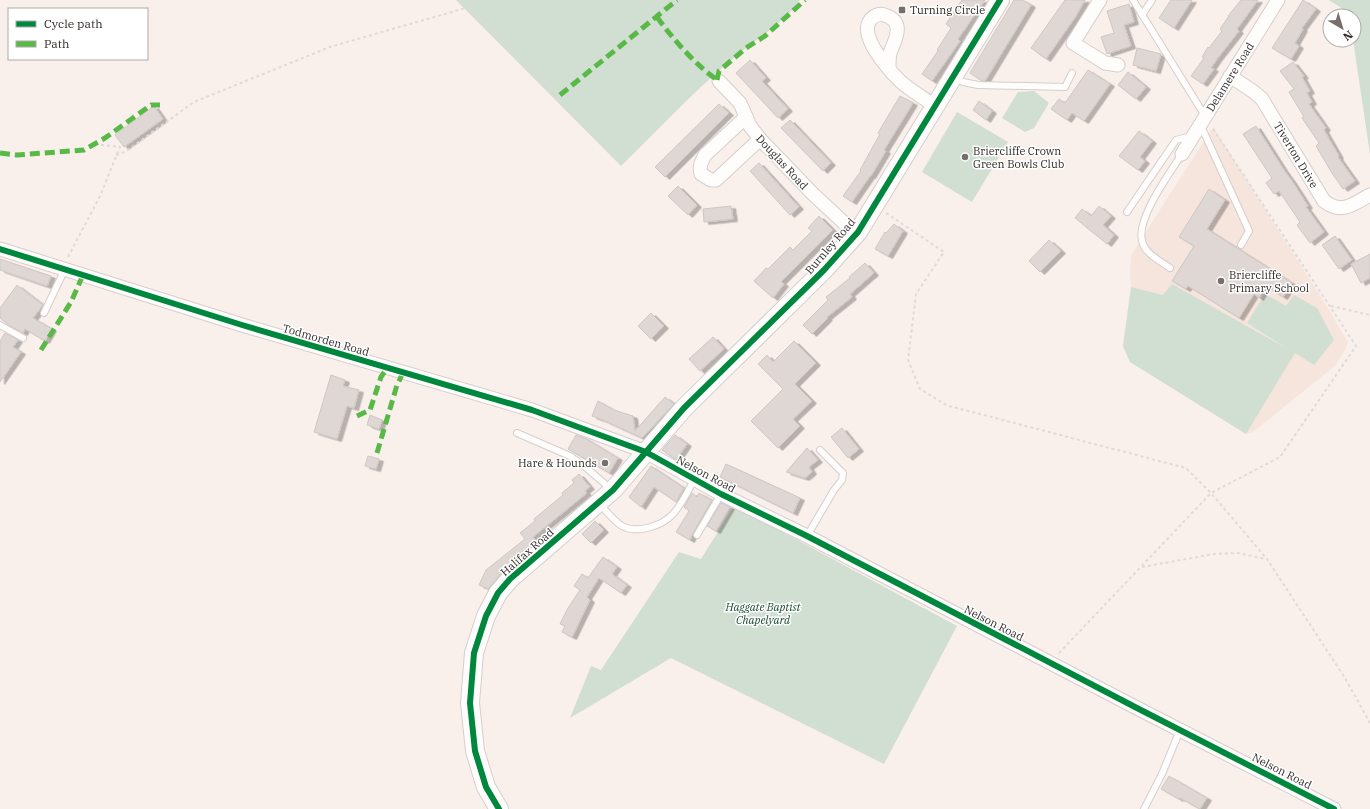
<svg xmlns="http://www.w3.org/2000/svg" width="1370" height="809" viewBox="0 0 1370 809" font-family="'IBM Plex Serif',serif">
<defs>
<filter id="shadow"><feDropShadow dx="4.5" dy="2.5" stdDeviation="0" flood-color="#0004"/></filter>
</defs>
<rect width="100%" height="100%" fill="#f9f0ec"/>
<path fill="#f6e5dc" d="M1213,127L1329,310L1348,342L1345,350L1336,365L1253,432L1246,434L1130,362L1123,346L1131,288L1130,275L1131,255Z"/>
<g fill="#d1ded2">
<path d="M456,0H800C783,25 751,42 729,62C691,94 657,131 621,166Z"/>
<path d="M1329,0H1370V154L1353,40L1354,16H1350L1349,13Z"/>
<path d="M1034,91L1049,103L1034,128L1025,132L1002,118L1018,92Z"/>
<path d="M957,112L1008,142L972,202L922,172Z"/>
<path d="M1172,284L1286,348L1247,323L1265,294L1286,306L1294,295L1317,308L1334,340L1314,365L1295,353L1246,434L1130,362L1123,346L1131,287L1163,295Z"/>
<path d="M734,506L957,626L884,764L671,658L570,718L591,666L601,670L679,552L701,559Z"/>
</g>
<g fill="#dfd7d4" stroke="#cec7c3" filter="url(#shadow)">
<path d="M962,0H985L958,39L960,41L932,81L922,74L938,51L937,50L951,28L946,24Z"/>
<path d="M1014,0H1023L1031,5L985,81H982L970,73Z"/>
<path d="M1065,0H1085L1076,16L1046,59L1031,48Z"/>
<path d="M1171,0H1192L1174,28L1159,18Z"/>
<path d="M1241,0H1258L1237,29L1239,31L1217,59L1211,68L1214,69L1203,84L1191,76L1204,58L1202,57L1208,47L1209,48L1222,31L1220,29L1229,16H1228Z"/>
<path d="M1303,0L1316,9L1302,28L1303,29L1295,43L1299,46L1291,59L1272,48Z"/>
<path d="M1129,4L1134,22L1124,25L1131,46L1107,54L1101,37L1114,33L1107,11Z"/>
<path d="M1137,48L1161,54L1156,71L1133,65Z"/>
<path d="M750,60L766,78L762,81L788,109L778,118L736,73Z"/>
<path d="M1293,62L1304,76L1302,77L1310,91L1307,93L1312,102L1309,104L1326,128L1324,130L1339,156L1338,157L1355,181L1343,189L1332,173L1316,146L1319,143L1302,118L1304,117L1289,92L1294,89L1280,71Z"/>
<path d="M1088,70L1110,84L1084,121L1072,113L1067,120L1051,109L1059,99L1065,103Z"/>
<path d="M1128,72L1146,87L1136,99L1118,85Z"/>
<path d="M900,96L913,103L884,150L886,151L871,176H870L852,202L843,196L861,171L860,170L880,134L878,133Z"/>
<path d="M979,101L992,111L986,120L973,110Z"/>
<path d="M719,104L729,113L665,177L655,167Z"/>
<path d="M154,106L163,119L124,147L115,135Z"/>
<path d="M790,120L831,163L823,171L781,128Z"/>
<path d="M1256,126L1284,170L1292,181L1308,206L1306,207L1324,232L1310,243L1297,225L1300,222L1279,191L1274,194L1266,183L1272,178L1243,134Z"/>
<path d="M1139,131L1152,141L1140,157L1145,161L1138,170L1119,156Z"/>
<path d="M759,163L799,207L790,215L750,171Z"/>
<path d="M678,186L697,205L688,215L668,196Z"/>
<path d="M1209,189L1225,200L1207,229L1292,283L1283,297L1266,286L1259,298L1254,294L1239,318L1188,286L1186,289L1172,281L1194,246L1179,237Z"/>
<path d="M731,206L733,219L704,222L703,209Z"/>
<path d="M1099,206L1111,216L1103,225L1114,235L1107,244L1075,218L1082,209L1091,216Z"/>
<path d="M819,216L833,230L781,282L784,284L773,298L754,281L766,268L768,269L790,247L793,250L812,231L808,228Z"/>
<path d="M894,224L903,231L888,256L875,249L885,232L886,233Z"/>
<path d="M1335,236L1352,260L1339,269L1322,245Z"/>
<path d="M1049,240L1061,251L1040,272L1029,261Z"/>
<path d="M1370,254V278L1361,283L1351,264Z"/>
<path d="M0,259L51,276L47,286L0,270Z"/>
<path d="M865,263L874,273L850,294L852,297L827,317L828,318L812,334L803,325L828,300L826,297L850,278L849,277Z"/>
<path d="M17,285L43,305L33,318L52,329L45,341L25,329L23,333L10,326L0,318V308Z"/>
<path d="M651,313L664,326L651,339L638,326Z"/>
<path d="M5,333L18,340L13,347L21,352L0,382V341Z"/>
<path d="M713,337L724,349L700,371L689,359Z"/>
<path d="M794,341L816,363L795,384L812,401L793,419L800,426L778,448L751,421L783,389L758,364L767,355L773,362Z"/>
<path d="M331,375L345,380L343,386L359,390L354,408L347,406L337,439L314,432Z"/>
<path d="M665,397L674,404L642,438L603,420L592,416L598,401L614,410L633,416L635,431Z"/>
<path d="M370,415L382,420L379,429L367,425Z"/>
<path d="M842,428L859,449L848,458L831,437Z"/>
<path d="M576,435L585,438L618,458L609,473L568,449Z"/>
<path d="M675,435L687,444L676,460L662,450Z"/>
<path d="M807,448L818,460L809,467L812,472L805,478L786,472Z"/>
<path d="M368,456L379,459L376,469L365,466Z"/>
<path d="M726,464L800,498L793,513L720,477Z"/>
<path d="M651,466L684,488L676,502L654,487L641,507L629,497Z"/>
<path d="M579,474L590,487L585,491L587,493L533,537L537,542L503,571L488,589L479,585L486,570L525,539L520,533L535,521L534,519L563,495L562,493L574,483L572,480Z"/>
<path d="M692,493L697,497L699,493L712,500L693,533L690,540L676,532L689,511L684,507Z"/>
<path d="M721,503L730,507L716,531L707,526Z"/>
<path d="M595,521L604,530L591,543L582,534Z"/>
<path d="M603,557L617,567L612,574L627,585L621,593L599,578L587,597L590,600L572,637L562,632L565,626L560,624L568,608L580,590L574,586L582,574L588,578Z"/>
<path d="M1169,776L1207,798L1200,809L1180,798L1179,799L1161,789Z"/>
</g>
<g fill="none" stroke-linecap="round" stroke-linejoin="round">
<defs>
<g id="lane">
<path d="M1133,0L1205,116"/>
<path d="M1142,15L1152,0"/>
<path d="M955,77L963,82L978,85L1065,87L1072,73"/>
<path d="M1201,126L1249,231L1241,245"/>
<path d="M1127,212L1176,140L1191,136"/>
<path d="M1170,268C1162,262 1147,255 1143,244C1133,222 1170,173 1182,154"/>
<path d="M44,313L65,269"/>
<path d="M0,325L23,338"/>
<path d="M517,433L570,456L584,466L611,489"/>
<path d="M600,504C607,512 613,520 622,526C637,534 662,526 673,514C682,504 688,491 694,480"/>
<path d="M697,535L721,494"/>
<path d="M807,536L834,490L842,480L843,473L820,450"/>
<path d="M1144,809L1162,774L1180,730"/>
</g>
<g id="street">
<path d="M1100,0L1073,43L1105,63L1118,65"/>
<path d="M889,68C889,63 889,57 890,53C895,40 905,23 887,16C881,13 876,14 871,19C857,35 889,70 900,81C911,91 924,98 935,106"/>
<path d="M1230,76L1254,92L1262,99L1324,201C1342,215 1353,204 1370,195"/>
<path d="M719,81L740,103L750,126L761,140L813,194L856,234"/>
<path d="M746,117L705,155C701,162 699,167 701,174L711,180H716L760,139"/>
<path d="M1182,154L1278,0"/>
<path d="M0,249L242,325L532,410L646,452L721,494L807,536L1135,707L1334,809"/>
</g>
<path id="secondary" d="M499,809L486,787L475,751L470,703L474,653L486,616L498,593L510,579L613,490L684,408L824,270L858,232L1000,0"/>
</defs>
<use href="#lane" stroke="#d5cecb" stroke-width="8"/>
<use href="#street" stroke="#d5cecb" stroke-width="15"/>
<use href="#secondary" stroke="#d5cecb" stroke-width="20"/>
<g stroke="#dddad8" stroke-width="2" stroke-dasharray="3 3" stroke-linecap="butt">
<path d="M1351,3L1353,0"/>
<path d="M469,7L477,0"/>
<path d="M116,155L125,152L194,102L330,47L469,7L560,95"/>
<path d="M886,213L944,252L916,294L908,360L920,389L948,406L957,408L1186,468L1211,493L1267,559L1345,678L1370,723"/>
<path d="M68,257L100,196L120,147L94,144"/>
<path d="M1331,306L1370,315"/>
<path d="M1142,567L1214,554L1238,553L1266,559"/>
<path d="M1059,653L1211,493L1280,457L1356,346L1212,127"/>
</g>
<use href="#lane" stroke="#fefdfc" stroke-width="6"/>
<use href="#street" stroke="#fefdfc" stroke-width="13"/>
<use href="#secondary" stroke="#fefdfc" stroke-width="18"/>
<g stroke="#58b947" stroke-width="5" stroke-dasharray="10 5" stroke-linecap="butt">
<path d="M657,17C672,38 697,67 719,81"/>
<path d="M717,80L719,71L746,48L765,36L805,0"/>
<path d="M560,95L677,0"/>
<path d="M0,153L17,155L84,150L105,138L151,105H160"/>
<path d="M41,350L71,302L83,275"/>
<path d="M357,416L370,410L381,377L387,368"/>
<path d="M377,453L397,385L403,373"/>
</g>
<defs>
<g id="cycleway">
<path d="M0,249L242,325L532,410L646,452L721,494L807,536L1135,707L1334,809"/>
<path d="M499,809L486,787L475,751L470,703L474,653L486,616L498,593L510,579L613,490L684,408L824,270L858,232L1000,0"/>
</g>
</defs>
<use href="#cycleway" stroke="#fff" stroke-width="8"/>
<use href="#cycleway" stroke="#00873e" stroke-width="6"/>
</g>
<g fill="#766f6c" stroke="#fff" stroke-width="1.5">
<rect x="898" y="6" width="8" height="8" rx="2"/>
<circle cx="965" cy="157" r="4"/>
<circle cx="1221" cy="281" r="4"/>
<circle cx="605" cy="463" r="4"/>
</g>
<g text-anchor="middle" stroke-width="3" stroke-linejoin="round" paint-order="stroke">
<g font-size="11" fill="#302a27" stroke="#fff" text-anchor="start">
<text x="910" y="14">Turning Circle</text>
<text x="973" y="155">Briercliffe Crown<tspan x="973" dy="13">Green Bowls Club</tspan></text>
<text x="1229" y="279">Briercliffe<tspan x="1229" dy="13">Primary School</tspan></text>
<text x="597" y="467" text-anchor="end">Hare &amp; Hounds</text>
</g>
<g font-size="11" fill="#302a27" stroke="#fff">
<text transform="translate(1230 77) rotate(-58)" y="4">Delamere Road</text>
<text transform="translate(1296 155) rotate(59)" y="4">Tiverton Drive</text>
<text transform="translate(782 162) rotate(47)" y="4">Douglas Road</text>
<text transform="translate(830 246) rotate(-49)" y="4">Burnley Road</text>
<text transform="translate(326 340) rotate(16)" y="4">Todmorden Road</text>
<text transform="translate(706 474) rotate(28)" y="4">Nelson Road</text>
<text transform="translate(527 552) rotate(-41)" y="4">Halifax Road</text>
<text transform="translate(994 623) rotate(27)" y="4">Nelson Road</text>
<text transform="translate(1282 771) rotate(27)" y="4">Nelson Road</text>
</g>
<g font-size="11" font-style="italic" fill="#14472e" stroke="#fff">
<text x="763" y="611">Haggate Baptist<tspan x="763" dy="13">Chapelyard</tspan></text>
</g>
</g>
<rect x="8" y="8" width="140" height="52" fill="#ffffff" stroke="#acaaa9"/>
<rect x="16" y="21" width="20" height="6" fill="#00873e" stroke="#acaaa9"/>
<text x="44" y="28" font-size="12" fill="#302a27">Cycle path</text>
<rect x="16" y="41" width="20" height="6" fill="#58b947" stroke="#acaaa9"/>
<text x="44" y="48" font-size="12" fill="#302a27">Path</text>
<g transform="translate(1342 28) rotate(142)"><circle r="19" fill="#ffffff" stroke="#acaaa9"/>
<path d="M0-3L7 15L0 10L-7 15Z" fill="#766f6c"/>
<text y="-6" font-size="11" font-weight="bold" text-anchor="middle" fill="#302a27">N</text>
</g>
</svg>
